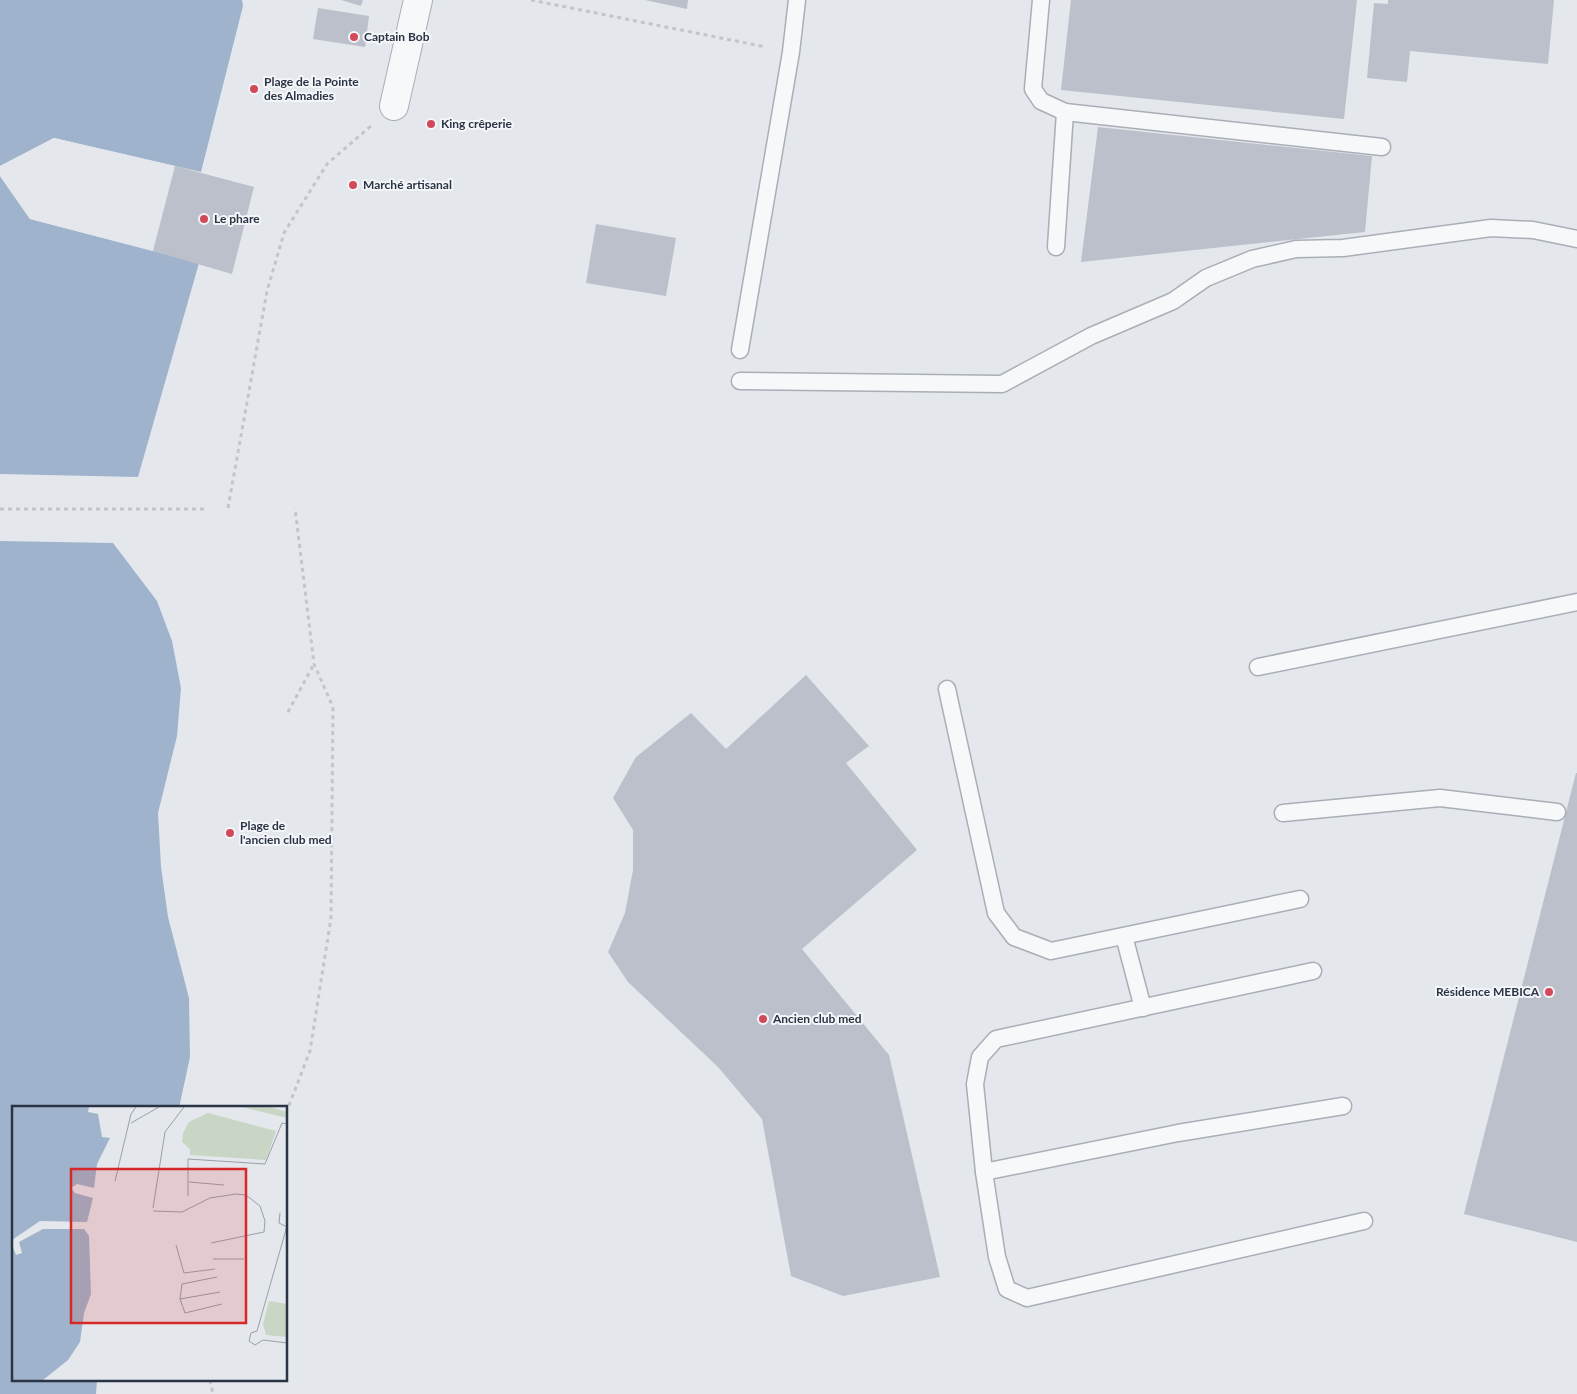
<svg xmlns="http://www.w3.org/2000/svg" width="1577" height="1394" viewBox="0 0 1577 1394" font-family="Lato,sans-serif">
<rect width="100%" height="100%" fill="#e4e7ec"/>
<g fill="#9fb4cc">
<path d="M0,0H242L243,6L201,172L54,138L0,166Z"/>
<path d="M0,176L30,219L199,263L138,477L0,474Z"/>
<path d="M0,541L113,543L157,601L172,641L181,688L177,736L158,813L161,867L168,917L189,998L190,1057L179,1108H14V1380H97L96,1394H0Z"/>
</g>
<g fill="#e4e7ec">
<path d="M54,138L175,166V168L54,140L0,168V166Z"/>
<path d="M0,173L31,217L153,249V251L30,219L0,176Z"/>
</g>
<g fill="#bbc0ca">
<path d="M341,0H363L361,6Z"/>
<path d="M645,0H688L687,9Z"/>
<path d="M1071,0H1357L1344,119L1061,90Z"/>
<path d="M1388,0H1554L1548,64L1410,51L1407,82L1367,78L1374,3L1388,4Z"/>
<path d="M318,8L369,16L365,47L313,39Z"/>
<path d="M1098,127L1372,156L1365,232L1081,262Z"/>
<path d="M175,166L254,187L232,274L153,251Z"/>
<path d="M596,224L676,238L666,296L586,283Z"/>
<path d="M806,675L869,746L846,763L917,850L802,949L889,1055L940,1277L843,1296L791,1276L762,1119L718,1067L628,982L608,952L625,913L633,870V830L613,798L636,757L691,713L726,749Z"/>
<path d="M1576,773H1577V1242L1464,1214Z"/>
</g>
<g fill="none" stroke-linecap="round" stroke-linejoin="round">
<defs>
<g id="lane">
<path d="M1041,0L1033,89L1041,101L1065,112L1382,147"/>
<path d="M1056,247L1065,112"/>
<path d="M740,350L791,52L797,0"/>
<path d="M740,381L1002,384L1091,336L1173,301L1206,278L1252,259L1296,249L1343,248L1491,228L1533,230L1577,239"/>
<path d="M1258,667L1577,602"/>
<path d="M947,689L996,913L1014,937L1051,951L1300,899"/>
<path d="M1283,813L1440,798L1557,812"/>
<path d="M1124,936L1143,1008"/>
<path d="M1313,971L996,1039L980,1057L975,1084L984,1172L1178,1133L1343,1106"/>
<path d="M984,1172L997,1257L1007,1289L1027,1298L1364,1221"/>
</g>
<path id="street" d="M394,106L418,0"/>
</defs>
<use href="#lane" stroke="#a9aeb7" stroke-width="19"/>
<use href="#street" stroke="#a9aeb7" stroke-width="30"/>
<g stroke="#c2c5cb" stroke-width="3" stroke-dasharray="4 4" stroke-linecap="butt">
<path d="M531,0L766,47"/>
<path d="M228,508L267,291L284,233L327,164L372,125"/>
<path d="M0,509H205"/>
<path d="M288,712L314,664"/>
<path d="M286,1113L310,1051L331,918L333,707L314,664L295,508"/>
<path d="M210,1380L213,1394"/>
</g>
<use href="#lane" stroke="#f7f8fa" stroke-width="16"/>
<use href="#street" stroke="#f7f8fa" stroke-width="28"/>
</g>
<g fill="#d1495b" stroke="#f4f6f9" stroke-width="2">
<circle cx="354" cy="37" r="5"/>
<circle cx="254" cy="89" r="5"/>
<circle cx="431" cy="124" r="5"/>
<circle cx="353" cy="185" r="5"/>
<circle cx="204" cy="219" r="5"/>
<circle cx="230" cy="833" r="5"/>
<circle cx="1549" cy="992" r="5"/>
<circle cx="763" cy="1019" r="5"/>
</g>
<g text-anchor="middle" stroke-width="4" stroke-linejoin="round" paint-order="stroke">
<g font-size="12" font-weight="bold" fill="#2b3445" stroke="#f4f6f9" text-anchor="start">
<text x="364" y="41">Captain Bob</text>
<text x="264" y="86">Plage de la Pointe<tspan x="264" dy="14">des Almadies</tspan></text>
<text x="441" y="128">King crêperie</text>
<text x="363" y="189">Marché artisanal</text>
<text x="214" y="223">Le phare</text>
<text x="240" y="830">Plage de<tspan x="240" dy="14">l'ancien club med</tspan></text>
<text x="1539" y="996" text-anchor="end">Résidence MEBICA</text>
<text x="773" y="1023">Ancien club med</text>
</g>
</g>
<g transform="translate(12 1106)">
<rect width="275" height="275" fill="#e4e7ec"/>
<path d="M230,1H259L275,6V12ZM196,7L264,25L254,54L178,49V43L170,36L171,27L177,16ZM257,195L275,198V231L254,229L251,218Z" fill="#c9d6c5"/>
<path d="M0,1H77L76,6L86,8L90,31L98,32L85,58L82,82L65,78L59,82L63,87L81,92L75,116L28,115L0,134ZM31,123H72L77,130L79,188L72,207L68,236L56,254L31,274H0V139L4,149L10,147L7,136Z" fill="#9fb4cc"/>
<path fill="none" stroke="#9a9fa9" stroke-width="1" d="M119,17L147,1M103,75L119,8L124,1M177,76L212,79M176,90V53L253,58L270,17L275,18M141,102L153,26L172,1M141,105L170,106L198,92L224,88L234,89L248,100L253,115L252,126L199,137M268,107L267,117L275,121M164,139L172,167L203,163M201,153H232M205,171L170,178L168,193L208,186M168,193L173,207L210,198M245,225L275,120M245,225L239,227L237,235L243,239L251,234M251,234L275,237"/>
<path fill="#d62828" fill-opacity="0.15" stroke="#d62828" stroke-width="2.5" d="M59,63H234V217H59Z"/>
<rect width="275" height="275" fill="none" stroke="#2b3445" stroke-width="2.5"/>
</g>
</svg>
